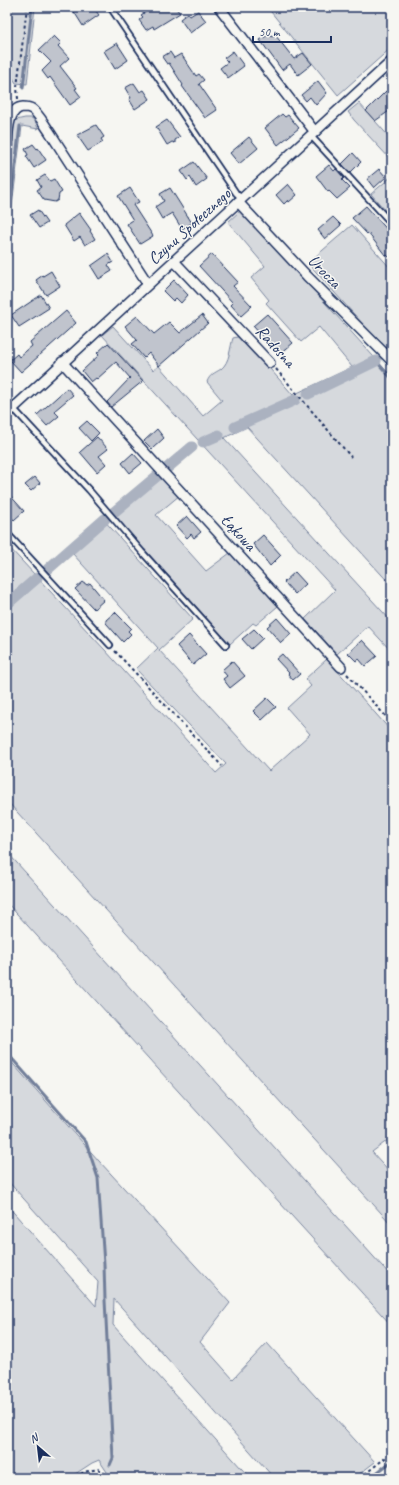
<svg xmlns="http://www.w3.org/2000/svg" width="399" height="1485" viewBox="0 0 399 1485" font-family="Caveat,sans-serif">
<rect width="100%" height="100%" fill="#f6f6f2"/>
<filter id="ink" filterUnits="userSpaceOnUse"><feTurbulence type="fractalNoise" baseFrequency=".025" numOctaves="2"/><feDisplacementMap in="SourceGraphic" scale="8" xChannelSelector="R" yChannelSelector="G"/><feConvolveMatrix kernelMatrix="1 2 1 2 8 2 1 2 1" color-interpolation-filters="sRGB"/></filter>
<g filter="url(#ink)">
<g fill="#d6d9dd" stroke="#78849e">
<path d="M7,7H35L27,84L16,83L7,69Z"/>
<path d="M267,7H392V47L338,95Z"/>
<path d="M359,103L392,140V161L354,120L348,112Z"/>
<path d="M25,118H32L36,123L38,129L22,126L7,246V155L9,152L13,122L16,120Z"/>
<path d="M392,176V218L371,194Z"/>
<path d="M241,210L392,377V586L247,427L224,438L392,622V652L368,626L337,654L305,619L335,590L102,335L113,326L153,370L159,366L203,416L222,400L207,382C210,374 215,373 221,369C230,362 230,347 233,338L241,336L293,395L352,367L319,327L301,342L266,303L269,300L251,278L265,266L228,222Z"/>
<path d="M352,225L392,270V348L387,351L308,263Z"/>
<path d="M158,472L180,495L156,515L206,571L230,553L278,606L256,625L253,623L230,644L110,511Z"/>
<path d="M102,518L193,619L159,650L269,771L310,734L287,708L311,686L305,679L327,659L392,732V1137L372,1152L392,1174V1225L7,801V596L10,593L7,589V545L105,650L216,773L226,764L136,669L158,648L72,553L49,573L44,567Z"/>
<path d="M7,852L392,1277V1326L7,903Z"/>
<path d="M7,1057L99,1161L230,1303L200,1342L233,1379L267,1343L375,1462L354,1478H274L114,1299L113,1325L250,1478H111L99,1460L92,1463L69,1478H7V1205L96,1306L98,1282L7,1180Z"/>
</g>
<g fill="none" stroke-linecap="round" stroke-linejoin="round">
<g stroke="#717e99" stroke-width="3">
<path d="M23,88L32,7"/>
<path d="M7,233L20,126"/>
<path d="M380,359L376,361L392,379"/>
<path d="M7,1053L86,1142L98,1178L104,1264L105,1300L113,1458L110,1465"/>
<path d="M93,1478L98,1476L102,1478"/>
<path d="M370,1478L392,1461"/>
</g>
<g stroke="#abb2c0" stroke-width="11">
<path d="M308,394L376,361"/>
<path d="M235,427L295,400"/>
<path d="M203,442L219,435"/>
<path d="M166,469L192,447"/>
<path d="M114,512L157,476"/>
<path d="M48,569L105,519"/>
<path d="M7,604L37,578"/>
</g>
</g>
<g fill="#c0c4cd" stroke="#1b2f5e">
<path d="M71,7H93L99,15L83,26Z"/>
<path d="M153,7H175L180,13L154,29L153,26L146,30L139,20L143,17L141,15Z"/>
<path d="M198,11L206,21L190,33L180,19L188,13L190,16Z"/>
<path d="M268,35L276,36L294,59L303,53L312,64L298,75L290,64L282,70L260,40Z"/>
<path d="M54,36L61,43L58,46L69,58L60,66L77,88L75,89L81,97L70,105L50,77L48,79L42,71L51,62L39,50Z"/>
<path d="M117,43L128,60L115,69L104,51Z"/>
<path d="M233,51L244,66L228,78L220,68L228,62L224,58Z"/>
<path d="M170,52L174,58L181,54L196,76L199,74L204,80L199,84L217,110L205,118L182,86L183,85L169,63L167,64L162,57Z"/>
<path d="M318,81L327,93L316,105L310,97L306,101L301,95Z"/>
<path d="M134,83L140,92L144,90L150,99L135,109L129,99L131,98L125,88Z"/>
<path d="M386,91L392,98V109L375,121L366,111Z"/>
<path d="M282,114L285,117L288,115L299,128L278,145L265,128Z"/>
<path d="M167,120L180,137L175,140V143L172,142L167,145L156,127Z"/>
<path d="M96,125L104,137L101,139L103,142L88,151L77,135Z"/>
<path d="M249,137L258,148L239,164L230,153Z"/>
<path d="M33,144L37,149L38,148L46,160L34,168L26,156L28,155L25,149Z"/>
<path d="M353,153L361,162L350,173L342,164Z"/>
<path d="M194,162L207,179L196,187L190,177L187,180L181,171Z"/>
<path d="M329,165L334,171L336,169L344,178L342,180L350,188L337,199L329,191L328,192L316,176Z"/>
<path d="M379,169L386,177L374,188L367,179Z"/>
<path d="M45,175L50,181L54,179L62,192L59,194L58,200L55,202L44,200L37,190L41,187L37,180Z"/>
<path d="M288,184L297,195L289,202L288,200L284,204L276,195Z"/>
<path d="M130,188L139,202L133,205L153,236L140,244L127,224L133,220L118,196Z"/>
<path d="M170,188L192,223L182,229L172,213L162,219L155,207L164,201L160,194Z"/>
<path d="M366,206L392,235V260L386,254L385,255L368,233L367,234L352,218Z"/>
<path d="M38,210L47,223L39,228L30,215Z"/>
<path d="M79,213L91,230L90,231L95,239L85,245L80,237L74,241L64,225Z"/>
<path d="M333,217L341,225L325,239L318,230Z"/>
<path d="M108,254L113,262L108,265L112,271L99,279L91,266Z"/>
<path d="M212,254L238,282L233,286L252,306L241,316L231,305L233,303L199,266Z"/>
<path d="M51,271L60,286L46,295L36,280L43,275V276Z"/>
<path d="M174,280L188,295L181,303L176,298L173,301L163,291Z"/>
<path d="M41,295L49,308L19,327L11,315Z"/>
<path d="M66,311L76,323L21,372L10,360L17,354L19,357L26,351L32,346L30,342Z"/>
<path d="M267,314L293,343L279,355L253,326Z"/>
<path d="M202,315L208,323L159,366L149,353L144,358L132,344L137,340L125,326L137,316L154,334L169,322L180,333Z"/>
<path d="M108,343L143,381L111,407L107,402L130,378L116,362L97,379L96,378L91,382L82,371L99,355L97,353Z"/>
<path d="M67,388L73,395L54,411L59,416L47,426L37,415Z"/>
<path d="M87,421L99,433L91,441L79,428Z"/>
<path d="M157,429L164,438L152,449L144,441Z"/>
<path d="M97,437L108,449L99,456L106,464L97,472L80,452Z"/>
<path d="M133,453L142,463L130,473L122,463Z"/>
<path d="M35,477L40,483L31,491L25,485Z"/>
<path d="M7,492L24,511L14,520L7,513Z"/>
<path d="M187,516L201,532L194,538L191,534L187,538L176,526Z"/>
<path d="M263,535L281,555L270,566L253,544Z"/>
<path d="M295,572L306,584L295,594L284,582Z"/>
<path d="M83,582L87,585L90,583L104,600L94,609L75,589Z"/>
<path d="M115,612L131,628L128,631L131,634L123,642L106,623V620Z"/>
<path d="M277,618L291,634L281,643L267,627Z"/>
<path d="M254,629L263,638L251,649L242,639Z"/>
<path d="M189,635L206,654L193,665L177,646Z"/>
<path d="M362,640L377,656L365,666L359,659L356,661L348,653Z"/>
<path d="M282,654L300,674L293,680L288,674L289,673L276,659Z"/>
<path d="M232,661L245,676L230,688L223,679L227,676L222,670Z"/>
<path d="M267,698L276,707L262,720L253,711Z"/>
</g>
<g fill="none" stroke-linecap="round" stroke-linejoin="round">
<defs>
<g id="lane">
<path d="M110,7L236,193L242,199"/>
<path d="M311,136L392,224"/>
<path d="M13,408L89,490L142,552L226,645"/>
<path d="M7,533L110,645"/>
</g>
<g id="street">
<path d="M219,7L315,132"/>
<path d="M7,147C8,135 7,108 23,107C26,107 29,107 32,109C38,113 44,124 49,131L148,284"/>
<path d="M238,202L307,276L392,361"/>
<path d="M174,261L270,363"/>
<path d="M62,362L341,667"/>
<path d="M7,414L392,61"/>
</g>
</defs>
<use href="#lane" stroke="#1b2f5e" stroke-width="8"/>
<use href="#street" stroke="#1b2f5e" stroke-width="12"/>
<g stroke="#1b2f5e" stroke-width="2" stroke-dasharray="3 3" stroke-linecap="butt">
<path d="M18,99L17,87L27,7"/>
<path d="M7,180V181"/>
<path d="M276,369L351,457"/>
<path d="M115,651L222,766"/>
<path d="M347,674L392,723"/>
<path d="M76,1478L84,1472L98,1469L104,1473L108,1478"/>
<path d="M360,1478L389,1455H392"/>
</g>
<use href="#lane" stroke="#f6f6f2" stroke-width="4.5"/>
<use href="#street" stroke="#f6f6f2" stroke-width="9"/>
</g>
</g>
<g text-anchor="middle" stroke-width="3" stroke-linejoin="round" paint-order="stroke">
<g font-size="17" fill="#1b2f5e" stroke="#f6f6f2">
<text transform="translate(189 226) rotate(-42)" y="6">Czynu Społecznego</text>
<text transform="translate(325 271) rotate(46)" y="6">Urocza</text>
<text transform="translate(276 346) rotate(48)" y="6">Radosna</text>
<text transform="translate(239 532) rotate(48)" y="6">Łąkowa</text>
</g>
</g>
<rect width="399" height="1485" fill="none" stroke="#f6f6f2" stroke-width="24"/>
<rect x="12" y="12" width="375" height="1461" fill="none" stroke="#1b2f5e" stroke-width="1.5" filter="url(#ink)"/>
<g transform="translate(38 1447) rotate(332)" stroke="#f6f6f2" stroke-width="3" paint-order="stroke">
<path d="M0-3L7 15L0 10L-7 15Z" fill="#1b2f5e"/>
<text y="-6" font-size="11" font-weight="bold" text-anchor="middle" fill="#1b2f5e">N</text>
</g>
<path d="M253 36v6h78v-6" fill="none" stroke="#1b2f5e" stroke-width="2"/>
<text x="259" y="36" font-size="12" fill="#1b2f5e" stroke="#f6f6f2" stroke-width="3" paint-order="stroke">50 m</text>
</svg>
